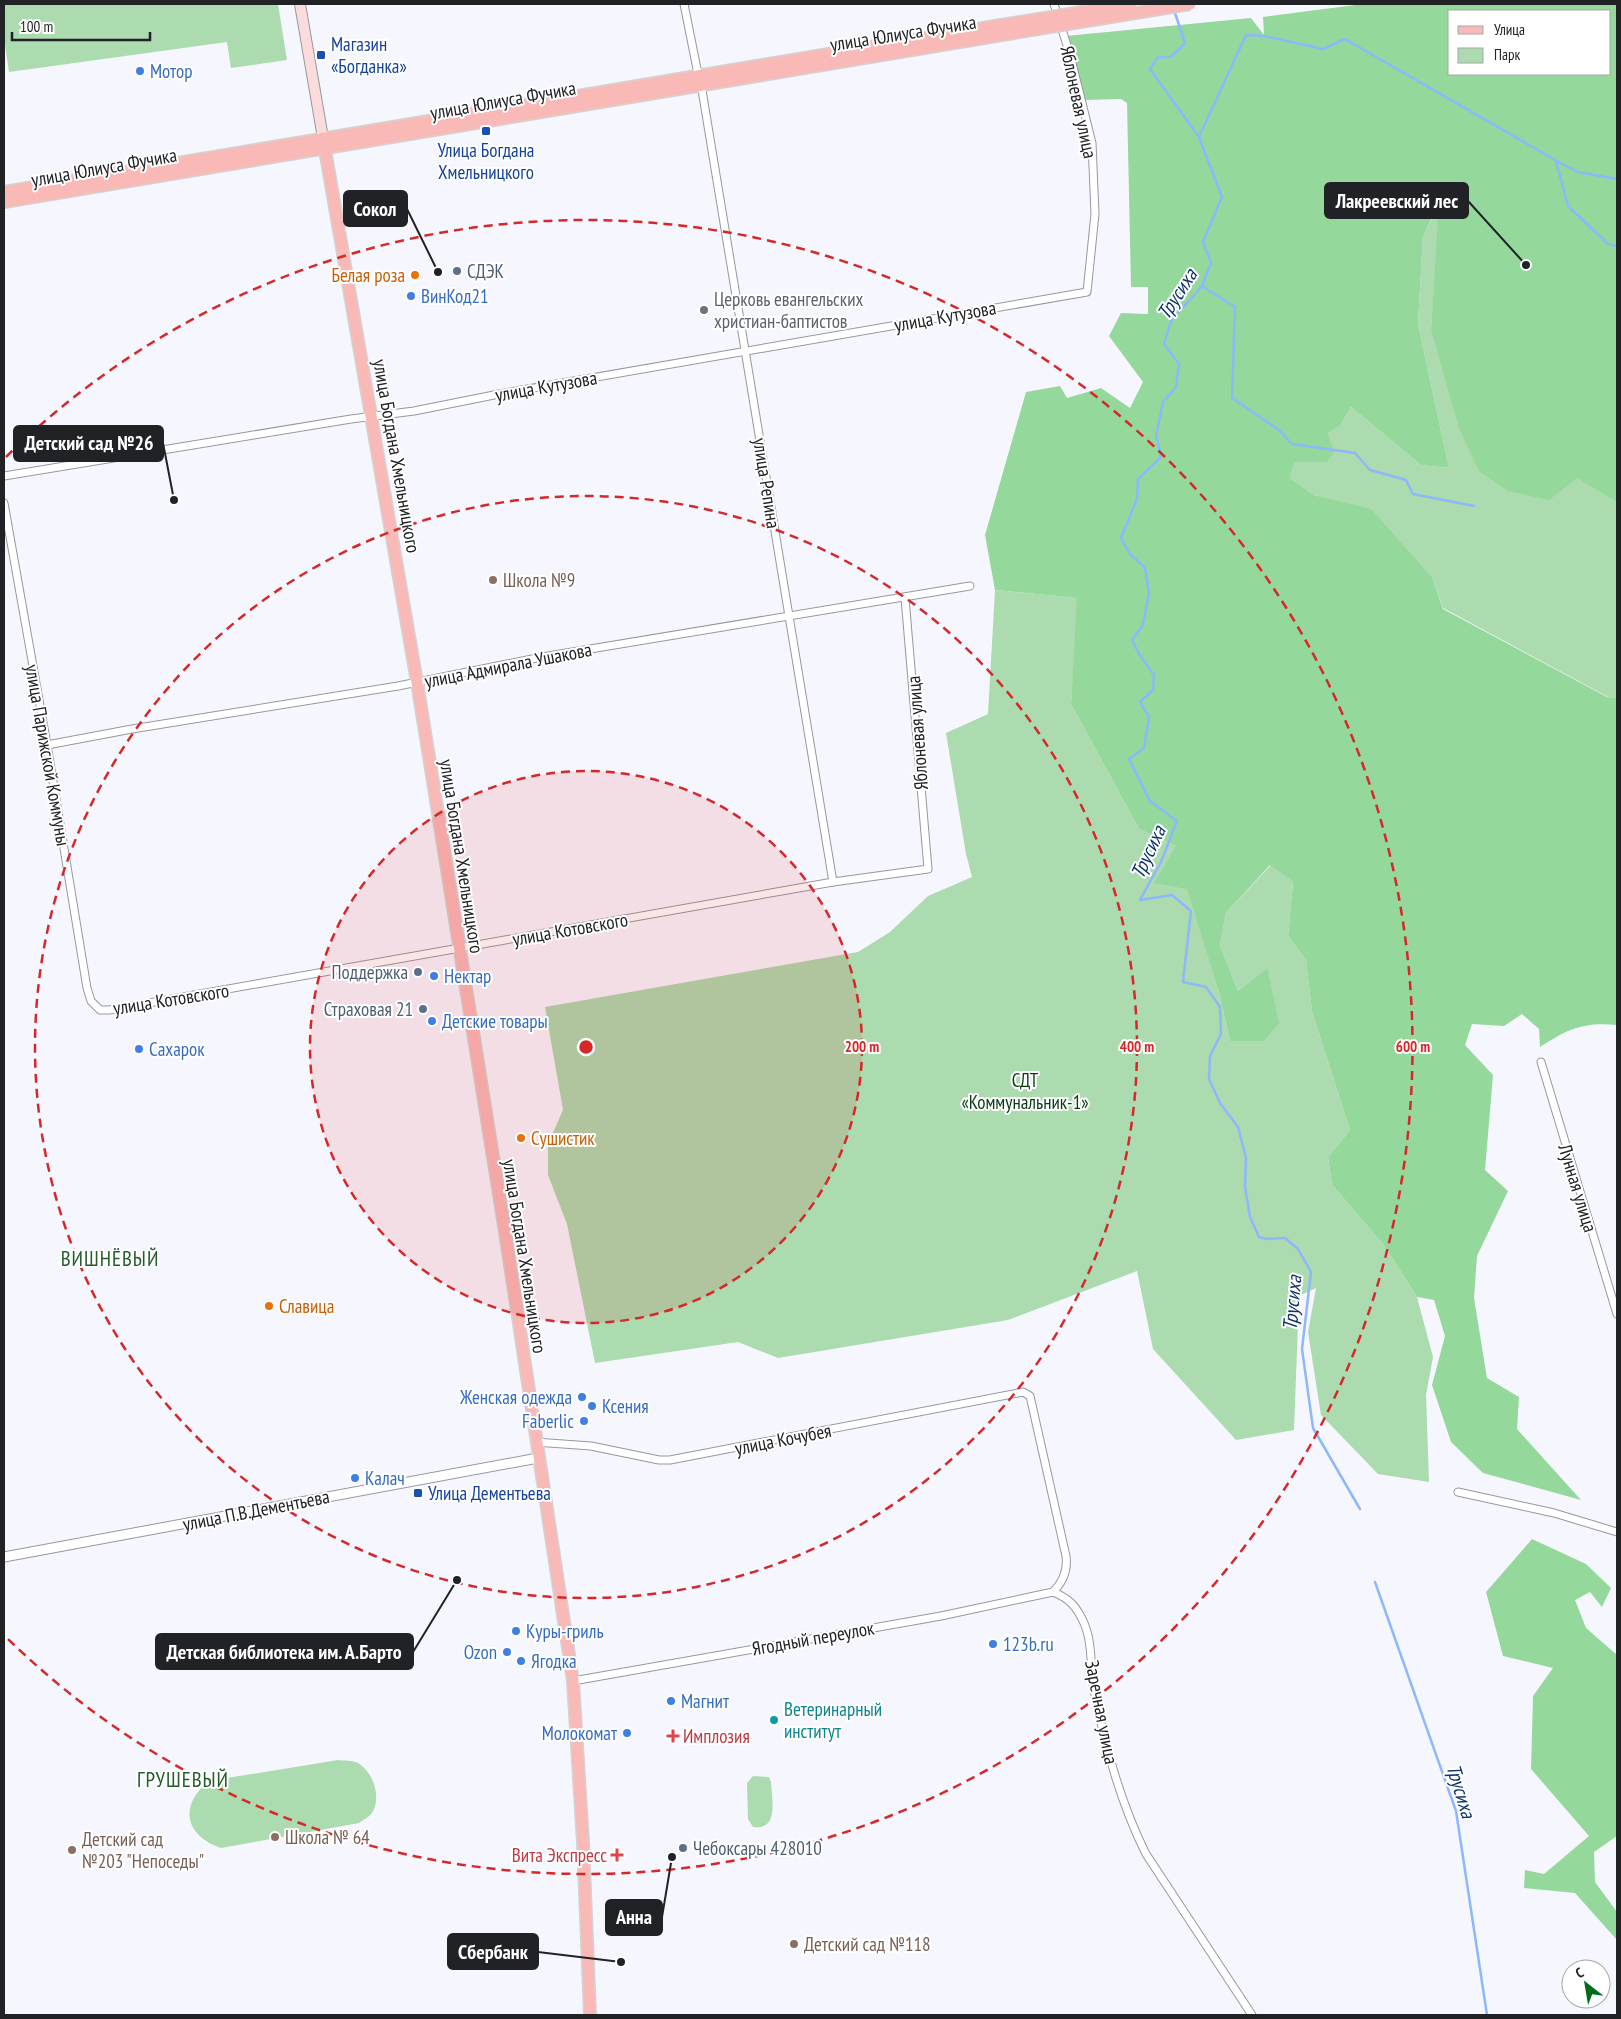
<svg xmlns="http://www.w3.org/2000/svg" width="1621" height="2019" viewBox="0 0 1621 2019" font-family="'PT Sans Narrow',sans-serif">
<rect width="100%" height="100%" fill="#f6f7fe"/>
<g fill="#abdbae">
<path d="M4,4H278L287,60L231,68L227,42L9,72L4,38Z"/>
<path d="M1440,201L1431,329L1577,477L1617,502V698L1608,697L1443,608L1432,577L1371,510L1314,495L1290,478L1295,462L1327,432L1340,426L1351,407L1421,465L1449,468L1418,324L1423,237Z"/>
<path d="M995,590L1078,598L1071,704L1139,829L1176,846L1219,992L1230,1041L1266,969L1238,991L1220,945L1226,913L1271,865L1293,882L1288,936L1306,960L1312,1012L1350,1130L1328,1157L1332,1185L1384,1245L1417,1297L1433,1357L1426,1395L1429,1482L1378,1474L1321,1415L1308,1332L1316,1288L1299,1296L1294,1430L1236,1440L1153,1349L1137,1271L1008,1320L778,1358L738,1342L595,1363L567,1224L548,1175V1144L563,1110L545,1007L858,952L890,932L928,896L972,877L966,854L946,733L988,714Z"/>
<path d="M338,1760C344,1761 352,1760 358,1763C373,1772 382,1797 372,1813C369,1817 363,1820 359,1823L221,1848C184,1835 179,1805 209,1781Z"/>
<path d="M753,1776L769,1777L771,1782C772,1800 779,1831 753,1827L748,1819L747,1783Z"/>
</g>
<g fill="#95d89b" fill-rule="evenodd">
<path d="M1363,4H1617V502L1577,478L1549,500L1508,491L1479,471L1459,428L1431,329L1439,202L1423,237L1418,324L1449,468L1421,465L1351,407L1340,426L1327,433L1334,451L1327,462H1295L1290,478L1314,495L1371,509L1432,577L1443,609L1607,697L1617,698V1025C1583,1022 1568,1029 1540,1047L1539,1029L1522,1014L1504,1026L1472,1024L1465,1045L1493,1075L1485,1170L1508,1191L1477,1256L1474,1298L1487,1378L1519,1397L1517,1429L1581,1500L1483,1473L1451,1442L1432,1385L1445,1336L1434,1300L1417,1297L1384,1245L1332,1185L1328,1157L1350,1130L1312,1012L1306,960L1288,936L1293,882L1270,865L1226,913L1220,945L1238,991L1267,968L1279,1023L1264,1041H1230L1219,992L1187,889L1154,883L1176,846L1139,829L1071,704L1077,598L995,590L985,535L1026,392L1060,386L1067,398L1101,388L1130,408L1143,382L1109,336L1121,313L1148,314V287H1131L1127,103L1121,99L1085,100L1066,36L1251,18L1264,35L1263,17ZM1450,11H1610V74H1450Z"/>
<path d="M1532,1539L1586,1564L1611,1588L1602,1607L1590,1592L1575,1600L1586,1628L1617,1655V1836L1594,1852L1595,1882L1617,1912V1940L1575,1893L1524,1888L1525,1870L1544,1874L1589,1836L1531,1769L1533,1696L1553,1668L1503,1656L1486,1592Z"/>
</g>
<g fill="none" stroke-linecap="round" stroke-linejoin="round">
<g stroke="#8db8fc" stroke-width="2.5">
<path d="M1174,10L1185,43L1172,56L1157,58L1150,69L1199,137L1222,197L1203,242L1211,263L1202,286L1171,321L1164,344L1179,364L1176,387L1163,402L1156,436L1161,457L1138,479L1137,499L1121,538L1129,553L1145,568L1149,593L1143,625L1132,640L1139,654L1154,675L1153,690L1140,702L1149,717L1144,748L1129,759L1150,801L1177,821L1161,862L1140,900L1172,895L1191,911L1183,982L1206,987L1220,1007L1221,1034L1210,1056L1209,1079L1220,1103L1238,1127L1246,1158L1245,1187L1250,1217L1259,1237L1267,1239L1285,1238L1298,1249L1311,1272L1302,1349L1313,1428L1360,1509"/>
<path d="M1199,137L1246,35L1264,36L1323,49L1345,39L1562,164L1578,172L1617,179"/>
<path d="M1556,161L1568,206L1608,244L1617,246"/>
<path d="M1202,286L1235,307L1232,398L1279,430L1292,444L1355,453L1370,470L1406,480L1413,494L1474,506"/>
<path d="M1375,1582L1456,1811L1487,2015"/>
</g>
<defs>
<g id="minor">
<path d="M684,4L698,74"/>
<path d="M701,84L833,882"/>
<path d="M4,476L351,419L414,411L499,394L1087,292L1095,214L1092,143L1070,55L1054,4"/>
<path d="M4,503L47,745L87,988L91,1001L100,1010H109L833,882L928,869L905,598"/>
<path d="M47,745L132,729L398,686L542,657L970,586"/>
<path d="M1541,1062L1617,1314"/>
<path d="M535,1442L591,1446L659,1460H670L1023,1392L1030,1396L1066,1556C1068,1571 1063,1582 1053,1592L941,1616L573,1681"/>
<path d="M1458,1492L1554,1513L1617,1532"/>
<path d="M1053,1592C1069,1598 1077,1607 1084,1623C1093,1644 1090,1668 1094,1690C1105,1747 1120,1802 1146,1854L1252,2015"/>
</g>
<path id="tertiary" d="M4,1557L538,1458"/>
<path id="secondary" d="M300,4L323,138"/>
<g id="primary">
<path d="M323,138L417,682L506,1238L573,1681L583,1842L590,2015"/>
<path d="M4,192L1007,24"/>
<path d="M4,202L1008,34"/>
</g>
</defs>
<use href="#minor" stroke="#9697a2" stroke-width="9"/>
<use href="#tertiary" stroke="#9697a2" stroke-width="11"/>
<use href="#secondary" stroke="#9697a2" stroke-width="12"/>
<use href="#primary" stroke="#d3d3d4" stroke-width="14"/>
<use href="#minor" stroke="#fff" stroke-width="7"/>
<use href="#tertiary" stroke="#fff" stroke-width="9"/>
<use href="#secondary" stroke="#fcdcdb" stroke-width="10"/>
<use href="#primary" stroke="#f9b9b6" stroke-width="11"/>
<defs>
<g id="primary-bridge">
<path d="M1007,24L1131,4"/>
<path d="M1008,34L1190,4"/>
</g>
</defs>
<use href="#primary-bridge" stroke="#d3d3d4" stroke-width="14" stroke-linecap="butt"/>
<use href="#primary-bridge" stroke="#f9b9b6" stroke-width="11"/>
</g>
<circle cx="586" cy="1047" r="276" fill="#d62828" fill-opacity=".12"/>
<g fill="none" stroke="#d62828" stroke-width="2.5" stroke-dasharray="9 6">
<circle cx="586" cy="1047" r="276"/>
<circle cx="586" cy="1047" r="551"/>
<path d="M6 457A827 827 0 1 1 6 1637"/>
</g>
<g fill="#1a4fb4" stroke="#fff" stroke-width="2">
<rect x="316" y="50" width="10" height="10" rx="2.5"/>
<rect x="481" y="126" width="10" height="10" rx="2.5"/>
<rect x="413" y="1488" width="10" height="10" rx="2.5"/>
</g>
<g fill="#3f7fe0" stroke="#fff" stroke-width="2">
<circle cx="140" cy="71" r="5"/>
<circle cx="411" cy="296" r="5"/>
<circle cx="434" cy="976" r="5"/>
<circle cx="432" cy="1021" r="5"/>
<circle cx="139" cy="1049" r="5"/>
<circle cx="582" cy="1397" r="5"/>
<circle cx="592" cy="1406" r="5"/>
<circle cx="584" cy="1421" r="5"/>
<circle cx="355" cy="1478" r="5"/>
<circle cx="516" cy="1631" r="5"/>
<circle cx="993" cy="1644" r="5"/>
<circle cx="507" cy="1652" r="5"/>
<circle cx="521" cy="1661" r="5"/>
<circle cx="671" cy="1701" r="5"/>
<circle cx="627" cy="1733" r="5"/>
</g>
<g fill="#5c6f8a" stroke="#fff" stroke-width="2">
<circle cx="457" cy="271" r="5"/>
<circle cx="418" cy="972" r="5"/>
<circle cx="423" cy="1009" r="5"/>
<circle cx="683" cy="1848" r="5"/>
</g>
<g fill="#e8710a" stroke="#fff" stroke-width="2">
<circle cx="415" cy="275" r="5"/>
<circle cx="521" cy="1138" r="5"/>
<circle cx="269" cy="1306" r="5"/>
</g>
<circle fill="#6b7280" stroke="#fff" stroke-width="2" cx="704" cy="310" r="5"/>
<g fill="#8d6e63" stroke="#fff" stroke-width="2">
<circle cx="493" cy="580" r="5"/>
<circle cx="275" cy="1837" r="5"/>
<circle cx="72" cy="1850" r="5"/>
<circle cx="794" cy="1944" r="5"/>
</g>
<circle fill="#0f9aa8" stroke="#fff" stroke-width="2" cx="774" cy="1720" r="5"/>
<g fill="#e0444e" stroke="#fff" stroke-width="2">
<path d="M670.5 1728.5h5v5h5v5h-5v5h-5v-5h-5v-5h5z"/>
<path d="M614.5 1847.5h5v5h5v5h-5v5h-5v-5h-5v-5h5z"/>
</g>
<g text-anchor="middle" stroke-width="4" stroke-linejoin="round" paint-order="stroke">
<g font-size="19" fill="#212226" stroke="#fff">
<text transform="translate(903 33) rotate(-9)" y="7">улица Юлиуса Фучика</text>
<text transform="translate(503 100) rotate(-10)" y="7">улица Юлиуса Фучика</text>
<text transform="translate(1079 102) rotate(78)" y="7">Яблоневая улица</text>
<text transform="translate(104 167) rotate(-10)" y="7">улица Юлиуса Фучика</text>
<text transform="translate(945 316) rotate(-10)" y="7">улица Кутузова</text>
<text transform="translate(546 386) rotate(-10)" y="7">улица Кутузова</text>
<text transform="translate(397 456) rotate(80)" y="7">улица Богдана Хмельницкого</text>
<text transform="translate(767 483) rotate(81)" y="7">улица Репина</text>
<text transform="translate(508 665) rotate(-11)" y="7">улица Адмирала Ушакова</text>
<text transform="translate(917 733) rotate(-94)" y="7">Яблоневая улица</text>
<text transform="translate(48 755) rotate(80)" y="7">улица Парижской Коммуны</text>
<text transform="translate(462 856) rotate(81)" y="7">улица Богдана Хмельницкого</text>
<text transform="translate(570 929) rotate(-10)" y="7">улица Котовского</text>
<text transform="translate(171 999) rotate(-9)" y="7">улица Котовского</text>
<text transform="translate(1578 1188) rotate(73)" y="7">Лунная улица</text>
<text transform="translate(525 1256) rotate(81)" y="7">улица Богдана Хмельницкого</text>
<text transform="translate(783 1439) rotate(-11)" y="7">улица Кочубея</text>
<text transform="translate(256 1510) rotate(-11)" y="7">улица П.В.Дементьева</text>
<text transform="translate(813 1638) rotate(-10)" y="7">Ягодный переулок</text>
<text transform="translate(1102 1712) rotate(79)" y="7">Заречная улица</text>
</g>
<g font-size="19" fill="#164399" stroke="#fff" text-anchor="start">
<text x="331" y="51">Магазин<tspan x="331" dy="22">«Богданка»</tspan></text>
<text x="486" y="157" text-anchor="middle">Улица Богдана<tspan x="486" dy="22">Хмельницкого</tspan></text>
<text x="428" y="1500">Улица Дементьева</text>
</g>
<g font-size="19" fill="#366cbe" stroke="#fff" text-anchor="start">
<text x="150" y="78">Мотор</text>
<text x="421" y="303">ВинКод21</text>
<text x="444" y="983">Нектар</text>
<text x="442" y="1028">Детские товары</text>
<text x="149" y="1056">Сахарок</text>
<text x="572" y="1404" text-anchor="end">Женская одежда</text>
<text x="602" y="1413">Ксения</text>
<text x="574" y="1428" text-anchor="end">Faberlic</text>
<text x="365" y="1485">Калач</text>
<text x="526" y="1638">Куры-гриль</text>
<text x="1003" y="1651">123b.ru</text>
<text x="497" y="1659" text-anchor="end">Ozon</text>
<text x="531" y="1668">Ягодка</text>
<text x="681" y="1708">Магнит</text>
<text x="617" y="1740" text-anchor="end">Молокомат</text>
</g>
<g font-size="19" fill="#4e5e75" stroke="#fff" text-anchor="start">
<text x="467" y="278">СДЭК</text>
<text x="408" y="979" text-anchor="end">Поддержка</text>
<text x="413" y="1016" text-anchor="end">Страховая 21</text>
<text x="693" y="1855">Чебоксары 428010</text>
</g>
<g font-size="19" fill="#c56008" stroke="#fff" text-anchor="start">
<text x="405" y="282" text-anchor="end">Белая роза</text>
<text x="531" y="1145">Сушистик</text>
<text x="279" y="1313">Славица</text>
</g>
<g font-size="19" fill="#5b616d" stroke="#fff" text-anchor="start">
<text x="714" y="306">Церковь евангельских<tspan x="714" dy="22">христиан-баптистов</tspan></text>
</g>
<g font-size="19" fill="#785e54" stroke="#fff" text-anchor="start">
<text x="503" y="587">Школа №9</text>
<text x="285" y="1844">Школа № 64</text>
<text x="82" y="1846">Детский сад<tspan x="82" dy="22">№203 "Непоседы"</tspan></text>
<text x="804" y="1951">Детский сад №118</text>
</g>
<g font-size="19" fill="#0a3a14" stroke="#fff">
<text x="1025" y="1087">СДТ<tspan x="1025" dy="22">«Коммунальник-1»</tspan></text>
</g>
<g font-size="19" fill="#0d838f" stroke="#fff" text-anchor="start">
<text x="784" y="1716">Ветеринарный<tspan x="784" dy="22">институт</tspan></text>
</g>
<g font-size="19" fill="#be3a42" stroke="#fff" text-anchor="start">
<text x="683" y="1743">Имплозия</text>
<text x="607" y="1862" text-anchor="end">Вита Экспресс</text>
</g>
<g font-size="20" font-style="italic" fill="#0d336e" stroke="#fff">
<text transform="translate(1177 294) rotate(-57)" y="7">Трусиха</text>
<text transform="translate(1148 852) rotate(-65)" y="7">Трусиха</text>
<text transform="translate(1292 1303) rotate(-85)" y="7">Трусиха</text>
<text transform="translate(1461 1791) rotate(73)" y="7">Трусиха</text>
</g>
<g font-size="21" letter-spacing="1" fill="#255c29" stroke="#fff">
<text x="110" y="1266">ВИШНЁВЫЙ</text>
<text x="183" y="1787">ГРУШЕВЫЙ</text>
</g>
</g>
<circle cx="586" cy="1047" r="8" fill="#d62828" stroke="#fff" stroke-width="2.5"/>
<g font-size="15" text-anchor="middle" font-weight="bold" fill="#d62828" stroke="#fff" stroke-width="4" stroke-linejoin="round" paint-order="stroke">
<text x="862" y="1052">200 m</text>
<text x="1137" y="1052">400 m</text>
<text x="1413" y="1052">600 m</text>
</g>
<path fill="none" stroke="#212226" stroke-width="2" d="M1526 265L1468 201M438 272L407 209M174 500L163 443M457 1580L413 1652M672 1857L662 1917M621 1962L538 1952"/>
<g fill="#212226" stroke="#fff" stroke-width="2">
<circle cx="1526" cy="265" r="5"/>
<circle cx="438" cy="272" r="5"/>
<circle cx="174" cy="500" r="5"/>
<circle cx="457" cy="1580" r="5"/>
<circle cx="672" cy="1857" r="5"/>
<circle cx="621" cy="1962" r="5"/>
</g>
<g fill="#212226" stroke="#212226" stroke-width="2">
<rect x="1325" y="183" width="143" height="35" rx="5"/>
<rect x="344" y="191" width="63" height="35" rx="5"/>
<rect x="14" y="426" width="149" height="35" rx="5"/>
<rect x="156" y="1634" width="257" height="35" rx="5"/>
<rect x="606" y="1900" width="56" height="35" rx="5"/>
<rect x="448" y="1934" width="90" height="35" rx="5"/>
</g>
<g font-size="20" text-anchor="middle" font-weight="bold" fill="#fff">
<text x="1397" y="208">Лакреевский лес</text>
<text x="375" y="216">Сокол</text>
<text x="89" y="450">Детский сад №26</text>
<text x="284" y="1659">Детская библиотека им. А.Барто</text>
<text x="634" y="1924">Анна</text>
<text x="493" y="1959">Сбербанк</text>
</g>
<rect width="1621" height="2019" fill="none" stroke="#212226" stroke-width="10"/>
<rect x="1448" y="10" width="162" height="65" fill="#ffffff" stroke="#a6a7a8"/>
<rect x="1458" y="26" width="25" height="8" fill="#f9b9b6" stroke="#a6a7a8"/>
<text x="1494" y="35" font-size="15" fill="#212226">Улица</text>
<rect x="1458" y="48" width="25" height="15" fill="#abdbae" stroke="#a6a7a8"/>
<text x="1494" y="60" font-size="15" fill="#212226">Парк</text>
<g transform="translate(1586 1984) rotate(329)"><circle r="24" fill="#ffffff" stroke="#a6a7a8"/>
<path d="M0-4L9 19L0 12L-9 19Z" fill="#026b19"/>
<text y="-8" font-size="14" font-weight="bold" text-anchor="middle" fill="#212226">С</text>
</g>
<path d="M12 32v8h138v-8" fill="none" stroke="#212226" stroke-width="2.5"/>
<text x="20" y="32" font-size="15" fill="#212226" stroke="#ffffff" stroke-width="4" paint-order="stroke">100 m</text>
</svg>
